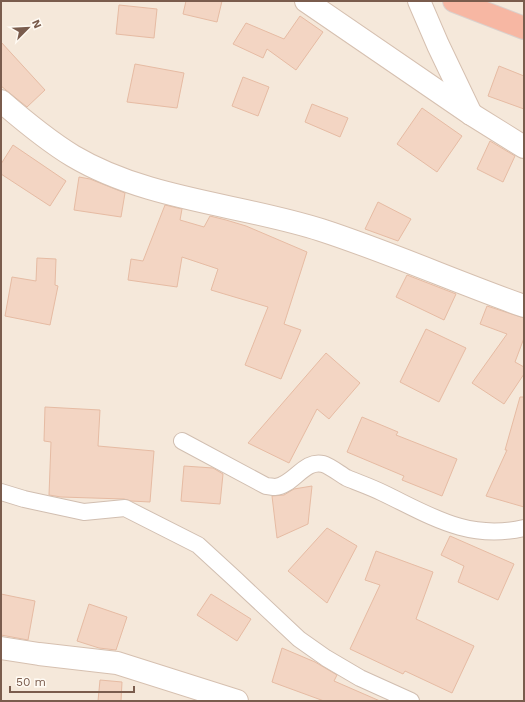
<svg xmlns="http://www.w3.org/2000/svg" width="525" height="702" viewBox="0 0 525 702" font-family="'Work Sans',sans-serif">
<rect width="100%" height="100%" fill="#fdf6ec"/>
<rect fill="#f5e8da" x="1" y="1" width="523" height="700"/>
<g fill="#f3d5c3" stroke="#e6bba3">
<path d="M186,1H222L217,22L183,14Z"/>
<path d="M119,5L157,9L154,38L116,34Z"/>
<path d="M300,16L323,32L296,70L267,49L263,58L233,44L246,23L284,39Z"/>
<path d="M1,42L45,90L27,107L1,86Z"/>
<path d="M135,64L184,73L177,108L127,102Z"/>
<path d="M499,66L524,76V109L488,96Z"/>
<path d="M243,77L269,87L258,116L232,106Z"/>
<path d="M312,104L348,118L340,137L305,122Z"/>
<path d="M422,108L462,136L437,172L397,144Z"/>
<path d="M490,141L515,156L503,182L477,169Z"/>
<path d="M13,145L66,181L50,206L1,174V164Z"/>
<path d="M79,177L90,179L125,193L121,217L74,210Z"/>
<path d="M378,202L411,219L398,241L365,229Z"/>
<path d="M165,205L182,209L180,220L204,227L210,216L226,220L246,226L307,252L284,324L301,330L281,379L245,365L268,307L211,290L218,269L182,257L177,287L128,280L131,259L143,261Z"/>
<path d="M37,258L56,259L55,285L58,286L50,325L5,316L12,277L36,281Z"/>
<path d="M407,275L456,294L444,320L396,297Z"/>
<path d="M487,306L524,318V338L515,362L524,367V374L504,404L472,383L507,334L480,324Z"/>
<path d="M426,329L466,348L439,402L400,382Z"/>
<path d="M326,353L360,383L334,413L329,419L317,409L289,463L248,443Z"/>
<path d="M520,397H524V507L486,496L507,450H505Z"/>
<path d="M45,407L100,410L98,446L154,451L150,502L131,501L124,499L61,497L49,495L51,442L44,441Z"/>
<path d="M362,417L398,432L396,435L457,459L442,496L402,480L404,476L347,452Z"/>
<path d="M184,466L213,468L223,474L220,504L181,501Z"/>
<path d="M312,486L308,524L277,538L272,496L284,495L294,489Z"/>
<path d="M327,528L357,546L327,603L288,571Z"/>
<path d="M450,536L514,564L498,600L458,582L464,566L441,555Z"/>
<path d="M376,551L433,572L416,619L474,646L452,693L405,671L403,674L350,649L380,585L365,580Z"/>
<path d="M1,594L35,601L28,640L1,635Z"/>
<path d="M211,594L251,619L237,641L197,615Z"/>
<path d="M89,604L127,617L116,650L99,648L77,641Z"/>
<path d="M282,648L315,662L337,675L334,681L380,701H324L272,682Z"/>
<path d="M100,680L122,682L121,701H98Z"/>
</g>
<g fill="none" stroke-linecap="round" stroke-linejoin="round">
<defs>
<g id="street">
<path d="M182,441L266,486C269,486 272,487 275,487C293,486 304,459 323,464C330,466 340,474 347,478C359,483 371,487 383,493C431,516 468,541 524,528"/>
<path d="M1,492L24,499L84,512L125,508L198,545L234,578L299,639L326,658L360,678L411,701"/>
</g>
<g id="secondary">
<path d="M306,1L471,114L524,147"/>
<path d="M419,1L438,45L471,114"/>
<path d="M1,101C24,121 47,140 73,156C147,200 240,204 321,230C389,252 456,282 524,306"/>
<path d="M1,648L39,654L117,663L237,701"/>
</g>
<path id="highway" d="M454,1L524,28"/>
</defs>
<use href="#street" stroke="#d1beb0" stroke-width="18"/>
<use href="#secondary" stroke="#d6c0b0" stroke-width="24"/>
<use href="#highway" stroke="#dad1cd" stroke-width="24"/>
<use href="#street" stroke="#fff" stroke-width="16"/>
<use href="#secondary" stroke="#fff" stroke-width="22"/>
<use href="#highway" stroke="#f7b7a3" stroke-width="22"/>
</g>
<rect width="525" height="702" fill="none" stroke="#7a5c4d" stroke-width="4"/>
<g transform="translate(28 28) rotate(66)" stroke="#fffaf3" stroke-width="3" paint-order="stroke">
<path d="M0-3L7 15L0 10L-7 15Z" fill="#7a5c4d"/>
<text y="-6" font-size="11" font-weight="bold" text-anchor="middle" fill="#7a5c4d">N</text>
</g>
<path d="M10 686v6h124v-6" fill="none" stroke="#7a5c4d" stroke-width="2"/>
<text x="16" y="686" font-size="12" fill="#7a5c4d" stroke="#fffaf3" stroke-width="3" paint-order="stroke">50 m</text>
</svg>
